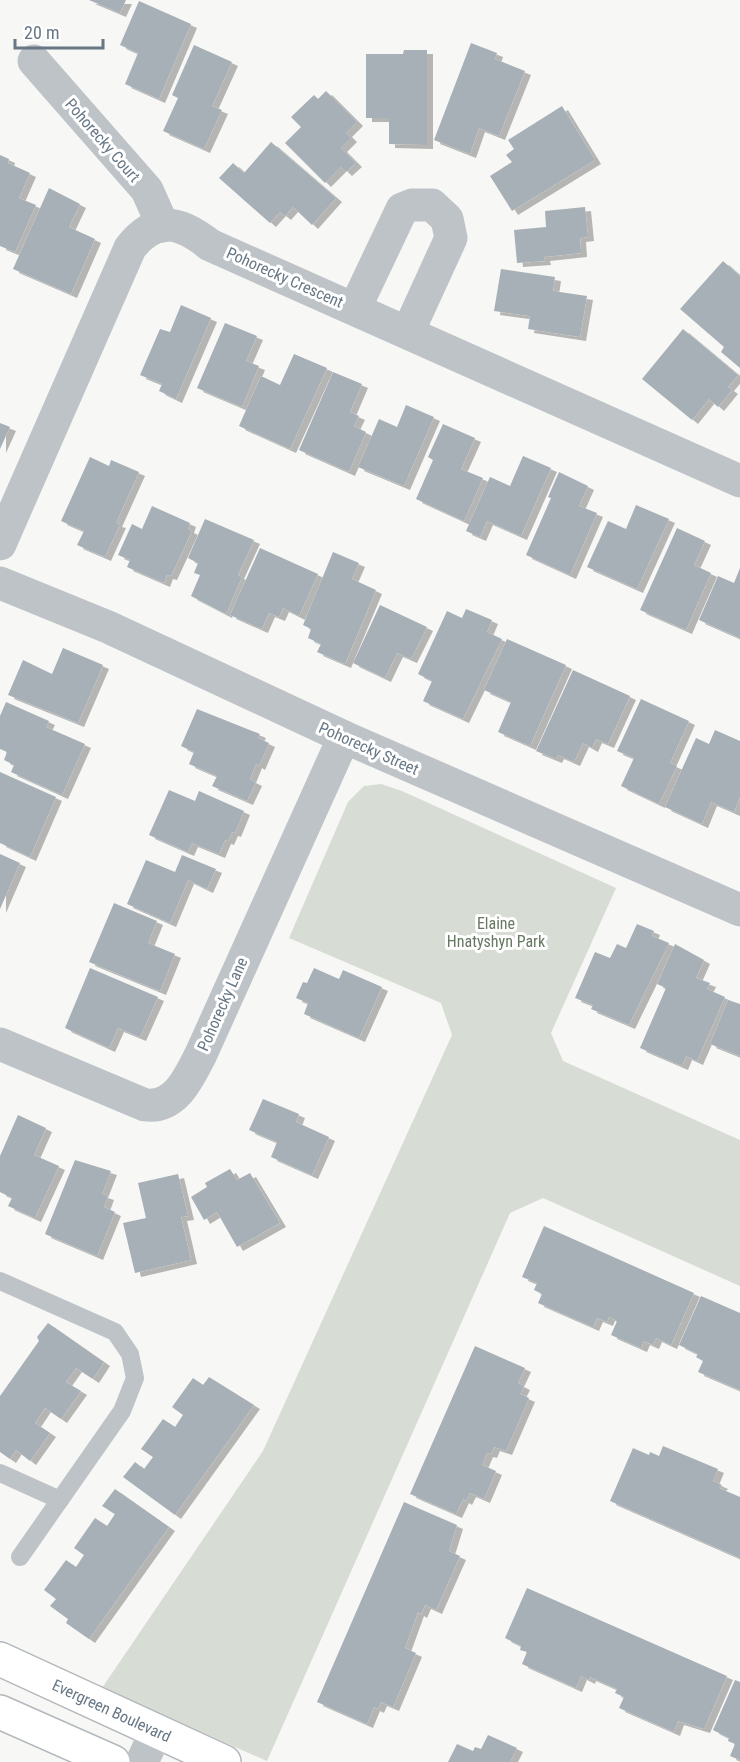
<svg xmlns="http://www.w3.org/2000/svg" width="740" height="1762" viewBox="0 0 740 1762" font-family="'Roboto Condensed',sans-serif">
<defs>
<filter id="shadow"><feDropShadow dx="6" dy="4" stdDeviation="0" flood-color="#0004"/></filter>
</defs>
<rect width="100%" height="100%" fill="#f7f7f5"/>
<path fill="#d7dcd4" d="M381,784L402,791L616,888L551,1033L563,1061L740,1140V1286L543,1198L510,1213L267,1761L102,1688L263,1451L452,1035L441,1003L289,938L348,802L364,786Z"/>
<g fill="#a7b0b6" filter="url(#shadow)">
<path d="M89,0H126L120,13Z"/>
<path d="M139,1L191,24L159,99L125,84L138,53L120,45Z"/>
<path d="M471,43L497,53L495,59L525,71L499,136L479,128L470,154L434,140Z"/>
<path d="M194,45L232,62L212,106L222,110L204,149L163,131L178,98L172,95Z"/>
<path d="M404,50H427V145L389,144V118H366V54H403Z"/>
<path d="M326,91L357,122L346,133L351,138L341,148L356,163L346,172L341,167L325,183L285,143L301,127L291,117L314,95L318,99Z"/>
<path d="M562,106L595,160L512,211L490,176L512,162L506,155L514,149L508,140Z"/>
<path d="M271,142L336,198L312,225L293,207L285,216L280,212L270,223L219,178L233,163L244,173Z"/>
<path d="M0,155L9,159L8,163L30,173L19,198L36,205L15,252L0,246Z"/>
<path d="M49,188L80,204L69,227L95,239L71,294L13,269Z"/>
<path d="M585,207L588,237L580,238L581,253L544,257L545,261L517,263L514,230L546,227L545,211Z"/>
<path d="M723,261L740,276V368L721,352L724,347L680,309Z"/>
<path d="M501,269L555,277L553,291L587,296L580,337L528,329L530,316L494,311Z"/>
<path d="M181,305L211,318L176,399L159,391L162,384L140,375L160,329L170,332Z"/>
<path d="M225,323L257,336L246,361L259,366L242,407L197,388Z"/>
<path d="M683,329L738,375L728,387L732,390L718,407L709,399L692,420L642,379Z"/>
<path d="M294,354L327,368L290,449L239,426L261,376L280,385Z"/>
<path d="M333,372L362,384L350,412L359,416L354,426L366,432L349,472L299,450Z"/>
<path d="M406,405L434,417L404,486L358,467L379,419L397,427Z"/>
<path d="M0,423L10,427L0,449Z"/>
<path d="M443,424L475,438L461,469L483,478L464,521L416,499L433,460L428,457Z"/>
<path d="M523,456L551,468L521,536L487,521L480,537L466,531L490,477L510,486Z"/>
<path d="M90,457L109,466L111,460L139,472L116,523L120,524L105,557L77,545L84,531L61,521Z"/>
<path d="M559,472L588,486L579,506L597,513L570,575L526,555L551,498L548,497Z"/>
<path d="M636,505L669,519L637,589L587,567L608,521L626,529Z"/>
<path d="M152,506L190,523L188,529L192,531L171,576L167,575L164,583L127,567L130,560L118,555L132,524L142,529Z"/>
<path d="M205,519L254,540L238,575L242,577L226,614L191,596L200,575L194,573L198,563L188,558Z"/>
<path d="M677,528L705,541L694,565L711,573L686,630L640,610Z"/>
<path d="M260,548L318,574L299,616L283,608L279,617L269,613L262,629L230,615Z"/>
<path d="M333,552L359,563L352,579L376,590L345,664L317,652L321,644L308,638L311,629L303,625Z"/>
<path d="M740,568V638L699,620L718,576L734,583Z"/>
<path d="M380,605L427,627L411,659L397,653L385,678L353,663Z"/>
<path d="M466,609L492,620L487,632L502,639L463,719L423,701L432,681L418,674L447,611L462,618Z"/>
<path d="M507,639L566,665L530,746L498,732L511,702L484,690Z"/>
<path d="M63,648L103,665L78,723L8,695L23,660L52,674Z"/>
<path d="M573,670L630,696L608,744L596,739L592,748L583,743L574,762L558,755L556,759L536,751Z"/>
<path d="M641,699L689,721L670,763L677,766L659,804L621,786L634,758L617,751Z"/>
<path d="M6,702L49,721L46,727L85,744L62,795L11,772L14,765L4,760L7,752L0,749V716Z"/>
<path d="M197,709L260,734L258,738L269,743L259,766L256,764L250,779L256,782L247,801L212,786L217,776L189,764L194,752L181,746Z"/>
<path d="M715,730L740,741V797L734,812L711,802L702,824L665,807L696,738L709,744Z"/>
<path d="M0,772L56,797L30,857L0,843Z"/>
<path d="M169,790L195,801L199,791L244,811L235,833L232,832L228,841L225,840L219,854L192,843L188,852L149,835Z"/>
<path d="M0,854L20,863L0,909Z"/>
<path d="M182,855L216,869L207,889L188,880L170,923L127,904L146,860L175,872Z"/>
<path d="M114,903L157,921L148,943L175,954L160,991L89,962Z"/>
<path d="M637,924L654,931L652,936L669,943L629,1025L591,1009L593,1005L575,998L595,952L610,958L617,944L626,948Z"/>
<path d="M675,944L704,960L696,978L710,983L707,989L725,997L697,1061L686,1056L682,1066L640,1048L666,988L657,984Z"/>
<path d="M90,968L158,997L140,1037L118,1028L109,1048L65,1028Z"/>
<path d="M314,968L339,979L343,970L382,987L359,1038L304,1014L308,1003L296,998L303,982L307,983Z"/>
<path d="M728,1000L740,1004V1056L710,1044Z"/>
<path d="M263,1099L299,1114L296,1122L329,1137L312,1175L271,1157L277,1142L249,1130Z"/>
<path d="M18,1115L46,1128L34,1155L59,1166L35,1218L8,1206L12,1198L0,1192V1156Z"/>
<path d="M75,1160L111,1171L102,1194L108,1196L104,1207L115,1212L97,1256L45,1234Z"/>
<path d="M230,1169L237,1180L250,1173L280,1223L237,1247L217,1212L204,1220L191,1197L207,1187L205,1183Z"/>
<path d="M178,1174L188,1216L181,1217L191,1260L135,1273L123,1223L146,1218L138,1183Z"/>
<path d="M544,1226L694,1293L671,1345L656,1338L653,1345L644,1341L641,1348L611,1335L617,1321L609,1317L607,1322L597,1318L593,1327L538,1303L542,1294L534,1290L537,1283L522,1277Z"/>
<path d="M701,1296L740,1313V1390L698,1372L703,1361L696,1357L698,1354L679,1345Z"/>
<path d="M48,1323L104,1362L93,1379L76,1368L66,1382L81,1391L61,1419L45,1408L35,1423L50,1433L30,1461L16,1450L10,1459L0,1452V1396L39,1341L37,1337Z"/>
<path d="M475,1346L525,1368L518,1383L524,1386L520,1394L529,1398L506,1451L494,1447L491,1454L487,1453L482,1465L496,1471L484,1499L470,1493L466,1501L463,1499L456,1514L410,1494Z"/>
<path d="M209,1377L254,1405L175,1515L123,1477L135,1462L144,1469L153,1457L141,1449L163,1419L175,1427L183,1415L172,1407L193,1378L203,1385Z"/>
<path d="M663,1446L718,1469L713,1481L722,1485L719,1488L740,1497V1558L610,1501L633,1448L649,1455L650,1452L659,1456Z"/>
<path d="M115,1489L169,1527L89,1639L66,1623L68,1619L50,1606L56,1599L44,1590L66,1560L76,1567L84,1555L74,1548L95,1518L107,1526L115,1514L102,1506Z"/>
<path d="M404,1502L457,1525L449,1551L460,1556L436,1610L425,1605L421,1614L418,1612L405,1648L416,1653L393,1707L381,1702L378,1709L374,1707L367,1724L317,1702Z"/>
<path d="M527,1588L727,1676L704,1729L678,1721L674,1732L619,1708L624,1697L615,1693L617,1689L590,1677L589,1680L581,1676L576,1688L522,1664L527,1652L520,1650L521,1646L505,1638Z"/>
<path d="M735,1680L740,1682V1760L730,1756L735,1744L728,1741L729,1738L713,1730Z"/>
<path d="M488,1735L517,1748L510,1762H448L457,1744L473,1751L475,1747L481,1749Z"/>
</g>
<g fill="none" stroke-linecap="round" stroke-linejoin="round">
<defs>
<g id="secondary">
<path id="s1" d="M0,1659L224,1762"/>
<path d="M0,1712L113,1762"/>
</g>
</defs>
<use href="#secondary" stroke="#b3b8bd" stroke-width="36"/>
<g stroke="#bec3c7" stroke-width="18">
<path d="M0,1281L115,1332L130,1354L135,1378L122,1411L20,1557"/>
<path d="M0,1473L60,1500"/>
</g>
<g stroke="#bec3c7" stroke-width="33">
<path d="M34,61L147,190L163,226"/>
<path d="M355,308L402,209L412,205H432L447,219L451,238L408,332"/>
<path d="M0,544L130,248C156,215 180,221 210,245L740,481"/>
<path d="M0,583L108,627L344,737L740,910"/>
<path d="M0,1044L145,1105C176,1109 189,1077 201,1054L344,737"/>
<path d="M142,1762L156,1732"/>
</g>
<use href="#secondary" stroke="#fff" stroke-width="33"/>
</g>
<g text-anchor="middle" stroke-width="6" stroke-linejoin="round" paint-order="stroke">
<g font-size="16" fill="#677785" stroke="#fff">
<text transform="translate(103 140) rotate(49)" y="6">Pohorecky Court</text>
<text transform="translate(285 277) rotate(24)" y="6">Pohorecky Crescent</text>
<text transform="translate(369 748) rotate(24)" y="6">Pohorecky Street</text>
<text transform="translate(222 1004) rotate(-66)" y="6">Pohorecky Lane</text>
<text dy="6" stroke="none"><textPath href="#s1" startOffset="123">Evergreen Boulevard</textPath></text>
</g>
<g font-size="16" fill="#667762" stroke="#fff">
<text x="496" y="929">Elaine<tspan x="496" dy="18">Hnatyshyn Park</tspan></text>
</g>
</g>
<path d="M15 39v9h88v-9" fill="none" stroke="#677785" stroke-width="3"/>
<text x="24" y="39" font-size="18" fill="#677785" stroke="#ffffff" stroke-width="4.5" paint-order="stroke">20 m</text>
</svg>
